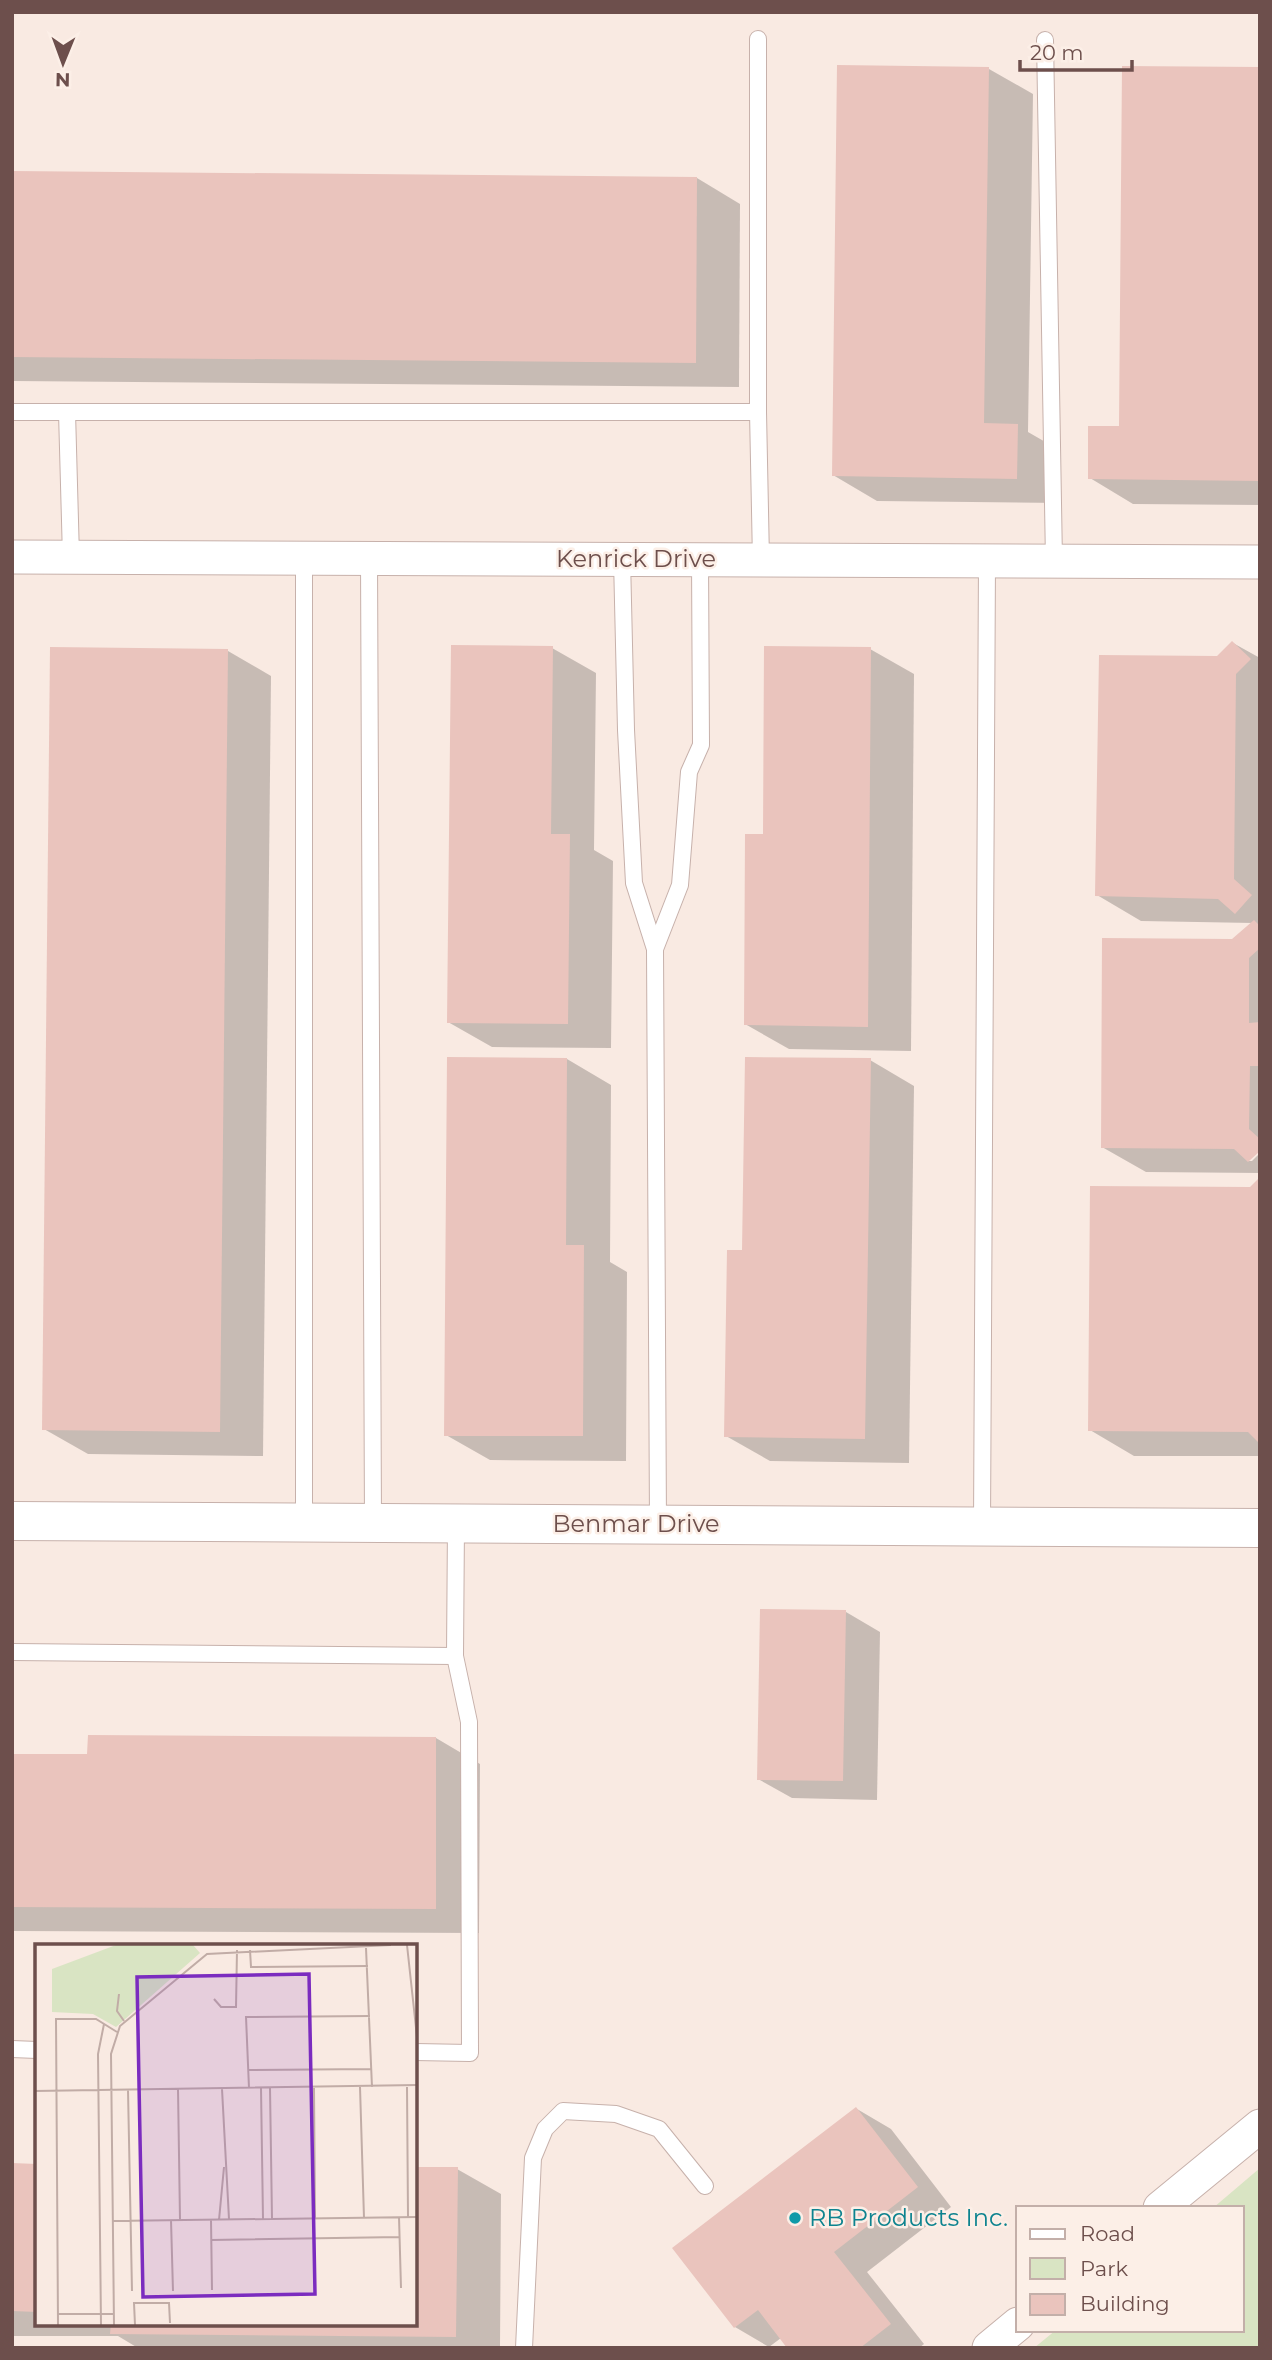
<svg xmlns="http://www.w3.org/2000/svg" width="1272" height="2360" viewBox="0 0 1272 2360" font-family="Montserrat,sans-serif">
<rect width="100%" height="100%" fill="#f9eae2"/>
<path fill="#d9e4c3" d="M1260,2168V2348H1034L1056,2330H1242V2208H1213Z"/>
<g fill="#0003">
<path d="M989,69L1033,94L1028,432L1061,451V503L877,501L833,475Z"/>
<path d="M1260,69V505L1133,504L1090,478L1120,427Z"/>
<path d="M12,173L697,178L740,204L739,387L12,381Z"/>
<path d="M1233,643L1260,658V1148L1247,1161H1252L1260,1153V1173L1146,1172L1102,1147L1232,940L1253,923L1141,921L1097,895L1218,658Z"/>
<path d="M552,648L596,673L594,850L613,861L611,1048L492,1047L448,1022Z"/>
<path d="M870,649L914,674L911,1051L789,1049L745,1024L765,835Z"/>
<path d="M228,651L271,676L263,1456L88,1454L44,1429Z"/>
<path d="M567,1059L611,1085L610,1262L627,1272L626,1461L490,1460L446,1435Z"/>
<path d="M870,1060L914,1086L909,1463L770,1461L726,1436L744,1252Z"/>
<path d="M1260,1180V1456H1134L1090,1430L1251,1189Z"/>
<path d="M846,1612L880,1632L877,1800L792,1798L758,1779Z"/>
<path d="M436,1738L480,1764L479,1933L12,1931V1755L89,1756Z"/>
<path d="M857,2109L891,2129L951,2207L867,2272L924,2344L919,2348H789L781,2338L769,2347L735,2327L675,2248Z"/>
<path d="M12,2165H37V2323H415V2168L457,2169L501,2194L500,2348H138L118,2336H12Z"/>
</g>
<g fill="#eac4bd">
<path d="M837,65L989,67L984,423L1018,424L1017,479L832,476Z"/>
<path d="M1122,66L1260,67V481L1088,479V426H1119Z"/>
<path d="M12,171L697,177L696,363L12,357Z"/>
<path d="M1232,641L1251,659L1236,674L1234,879L1252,895L1235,914L1218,899L1095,896L1099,655L1217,656Z"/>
<path d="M451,645L553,646L551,834H570L568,1024L447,1023Z"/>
<path d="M764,646L871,647L868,1027L744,1025L745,834H763Z"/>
<path d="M50,647L228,649L220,1432L42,1430Z"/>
<path d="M1254,920L1260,926V948L1249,958V1023L1260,1022V1066H1250L1249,1129L1260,1139V1151L1248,1162L1234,1149L1101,1148L1102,938L1232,939Z"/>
<path d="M447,1057L567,1058L566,1245H584L583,1436H444Z"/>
<path d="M745,1057L871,1058L865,1439L724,1437L727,1250H742Z"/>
<path d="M1260,1177V1444L1248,1432L1088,1431L1090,1186L1250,1187Z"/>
<path d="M760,1609L846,1610L843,1781L757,1780Z"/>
<path d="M88,1735L436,1737V1909L12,1907V1754H87Z"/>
<path d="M856,2107L918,2187L834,2252L891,2324L860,2348H787L758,2310L734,2328L672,2248Z"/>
<path d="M12,2163L37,2164V2312L12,2311Z"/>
<path d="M415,2167H458L456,2337L110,2334L111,2323H415Z"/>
</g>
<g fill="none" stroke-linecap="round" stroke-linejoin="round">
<defs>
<g id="service">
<path d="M758,39V412L761,560"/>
<path d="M1045,40L1054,561"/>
<path d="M12,412H758"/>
<path d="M67,412L71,557"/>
<path d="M369,558L373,1523"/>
<path d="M622,559L626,730L634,883L655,949L658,1524"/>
<path d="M655,949L680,885L689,772L701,745L700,559"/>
<path d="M304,1522V558"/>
<path d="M982,1526L987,561"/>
<path d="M12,1652L455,1656"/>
<path d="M12,2049L37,2050"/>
<path d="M415,2052L470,2053L469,1722L455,1656L456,1523"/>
<path d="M524,2348L533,2158L545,2129L563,2111L616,2114L659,2129L705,2186"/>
</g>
<g id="minor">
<path d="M12,557L1260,562"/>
<path d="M1160,2208L1260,2126"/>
<path d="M989,2348L1018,2324"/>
</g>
<path id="tertiary" d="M12,1521L1260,1528"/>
</defs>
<use href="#service" stroke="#c7b1ab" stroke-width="18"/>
<use href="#minor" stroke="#c7b1ab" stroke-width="35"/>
<use href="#tertiary" stroke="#c7b1ab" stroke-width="40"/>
<use href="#service" stroke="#fff" stroke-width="16"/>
<use href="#minor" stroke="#fff" stroke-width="33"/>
<use href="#tertiary" stroke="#fff" stroke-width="38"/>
</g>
<circle fill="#0f9aa8" stroke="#fcefe7" stroke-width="2.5" cx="795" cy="2218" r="7"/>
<g text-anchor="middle" stroke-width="5" stroke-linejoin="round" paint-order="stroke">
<g font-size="24" fill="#6d4f4c" stroke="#fcefe7">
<text x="636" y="567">Kenrick Drive</text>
<text x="636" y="1532">Benmar Drive</text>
</g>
<g font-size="24" fill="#0d838f" stroke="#fcefe7" text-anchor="start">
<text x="809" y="2226">RB Products Inc.</text>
</g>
</g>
<g transform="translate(35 1944)">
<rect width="382" height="382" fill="#f9eae2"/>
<path d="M81,1H158L165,9L81,83L58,70L17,68V25Z" fill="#d9e4c3"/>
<path fill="none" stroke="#c1aca6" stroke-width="2" d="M372,1L382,93M331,4L337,143M215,6L216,23L333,22M84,50L82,67L89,77M179,55L186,63H201L202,6M214,126L336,125M325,143L329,274M372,143L373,273M214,144L211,73L335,72M226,144L228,275M235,144L237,275M279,144L280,274M143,145L145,276M187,145L194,275M93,146L97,347M0,147L382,141M364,273L366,344M136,276L138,347M176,276L177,346M184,276L189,223M78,277L382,273M176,296L365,293M23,370H79M23,381L21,75H61L82,88M66,381L63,110L69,80M79,381L76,110L85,82L172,10L356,1M100,381L99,359H134L135,379"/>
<path fill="#7b2cbf" fill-opacity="0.15" stroke="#7b2cbf" stroke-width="3.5" d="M274,30L280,350L108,353L102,33Z"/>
<rect width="382" height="382" fill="none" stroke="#6d4f4c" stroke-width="3.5"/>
</g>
<rect width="1272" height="2360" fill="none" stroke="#6d4f4c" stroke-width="28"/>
<rect x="1016" y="2206" width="228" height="126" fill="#fcefe7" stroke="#c3afa9" stroke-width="2"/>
<rect x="1030" y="2229" width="35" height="10" fill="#ffffff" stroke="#c3afa9" stroke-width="2"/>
<text x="1080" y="2241" font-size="21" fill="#6d4f4c">Road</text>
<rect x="1030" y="2258" width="35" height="21" fill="#d9e4c3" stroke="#c3afa9" stroke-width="2"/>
<text x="1080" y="2276" font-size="21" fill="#6d4f4c">Park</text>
<rect x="1030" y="2294" width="35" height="21" fill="#eac4bd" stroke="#c3afa9" stroke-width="2"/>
<text x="1080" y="2311" font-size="21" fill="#6d4f4c">Building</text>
<g transform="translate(63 63) rotate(181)" stroke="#fcefe7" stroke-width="5" paint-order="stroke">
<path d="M0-5L12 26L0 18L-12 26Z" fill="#6d4f4c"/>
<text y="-10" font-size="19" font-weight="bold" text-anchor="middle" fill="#6d4f4c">N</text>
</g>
<path d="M1020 60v10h112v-10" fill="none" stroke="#6d4f4c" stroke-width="3.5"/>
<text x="1030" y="60" font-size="21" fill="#6d4f4c" stroke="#fcefe7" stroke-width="5" paint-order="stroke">20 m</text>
</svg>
